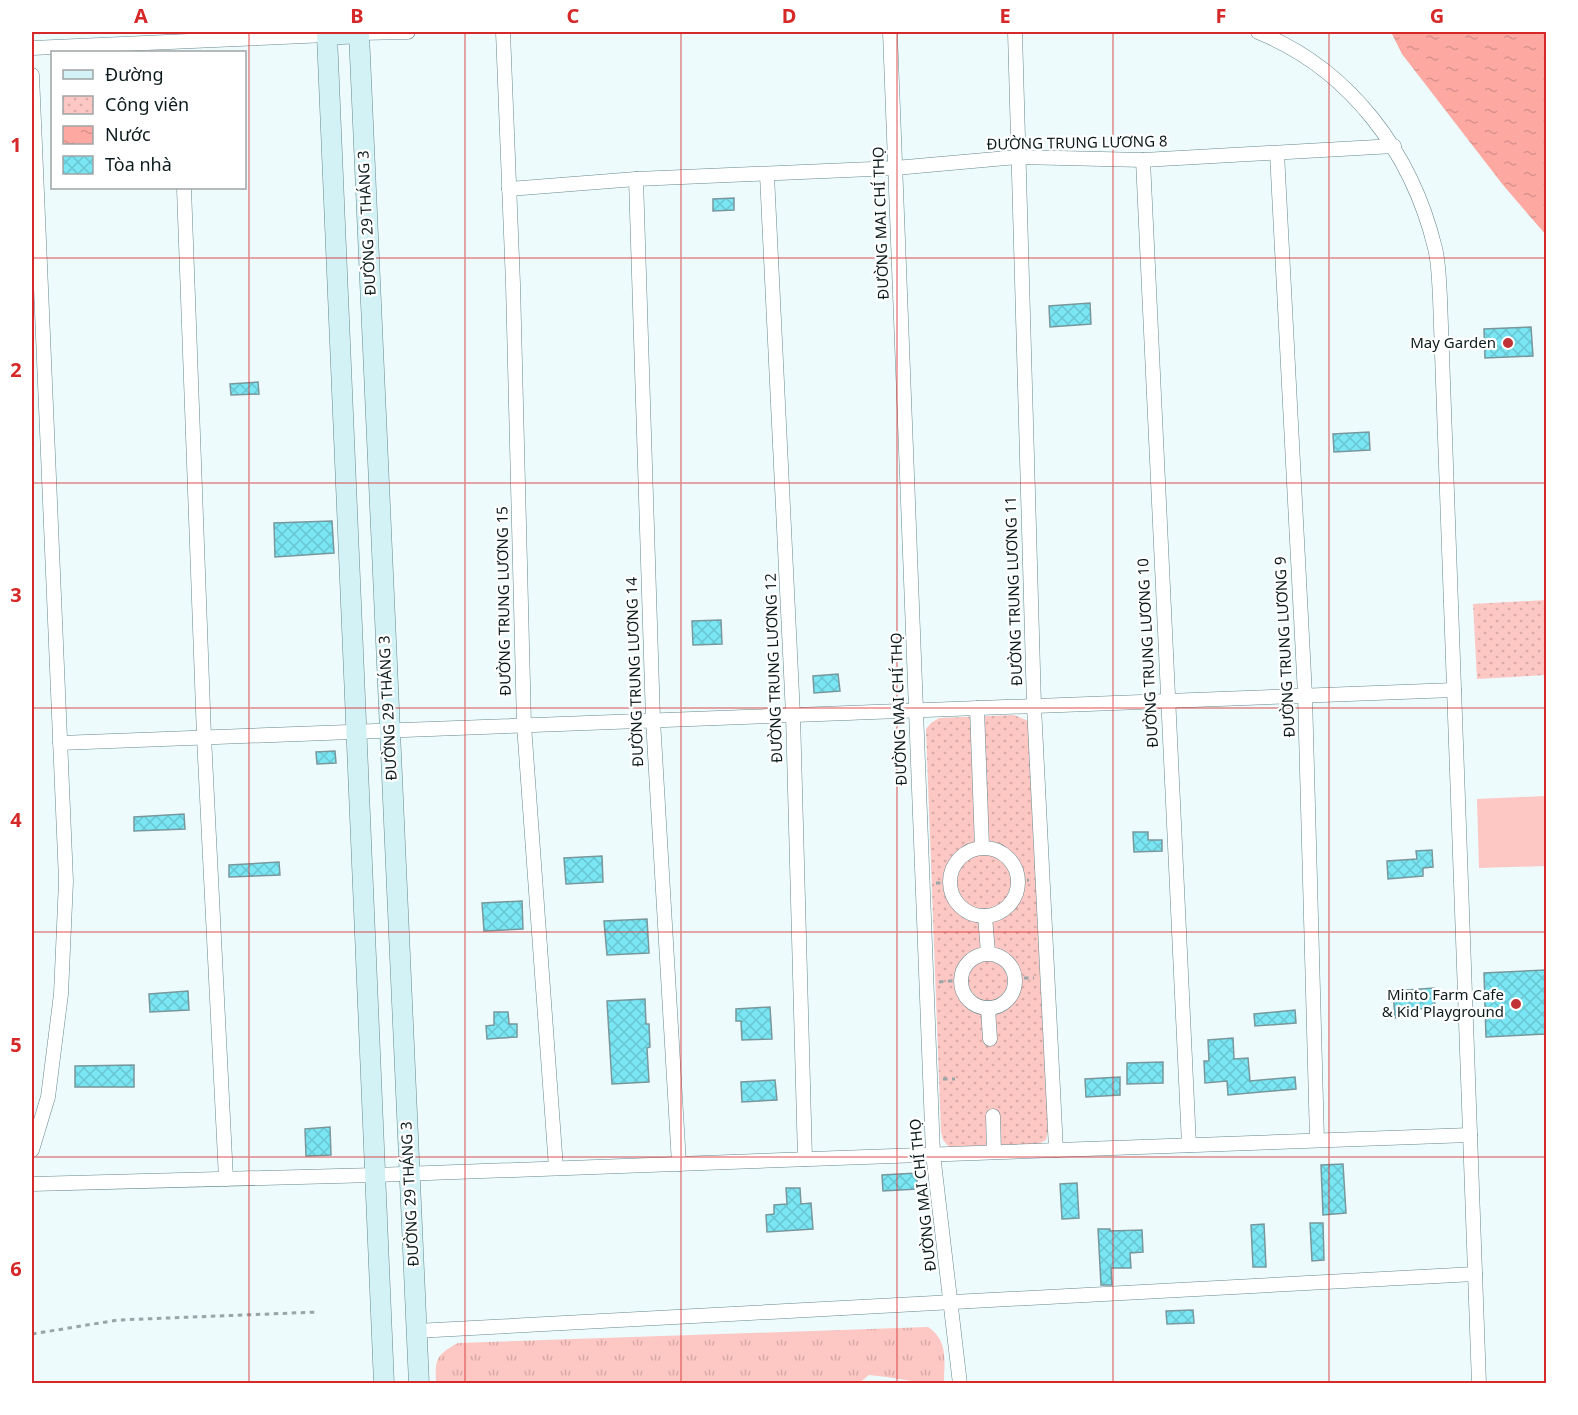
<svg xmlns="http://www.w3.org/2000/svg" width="1578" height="1415" viewBox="0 0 1578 1415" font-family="'Noto Sans',sans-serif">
<defs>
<pattern id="grass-tufts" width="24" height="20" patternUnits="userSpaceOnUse" patternTransform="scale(1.5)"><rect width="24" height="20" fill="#fdc7c3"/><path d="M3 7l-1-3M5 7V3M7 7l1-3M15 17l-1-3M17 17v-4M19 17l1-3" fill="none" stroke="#d8aaa7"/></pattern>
<pattern id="park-dots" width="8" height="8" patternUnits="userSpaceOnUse" patternTransform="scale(1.5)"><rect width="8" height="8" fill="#fdc7c3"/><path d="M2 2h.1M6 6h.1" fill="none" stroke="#d8aaa7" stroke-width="1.8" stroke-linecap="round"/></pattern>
<pattern id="water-ripples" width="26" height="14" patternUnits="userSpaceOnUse" patternTransform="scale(1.5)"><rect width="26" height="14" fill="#fda9a2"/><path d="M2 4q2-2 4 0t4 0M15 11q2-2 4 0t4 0" fill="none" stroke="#d8918b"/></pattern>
<pattern id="building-cross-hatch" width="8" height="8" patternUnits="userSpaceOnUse" patternTransform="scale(1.5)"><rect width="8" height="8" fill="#7ae6f4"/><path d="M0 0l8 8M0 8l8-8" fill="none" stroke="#68c5d1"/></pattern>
</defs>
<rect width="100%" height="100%" fill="#edfbfd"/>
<path fill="url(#grass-tufts)" d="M928,1327C949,1341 944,1361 944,1383C919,1384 894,1377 869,1375L858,1384L436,1383C435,1359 436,1355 458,1343Z"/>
<g fill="url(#park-dots)">
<path d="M1546,600V675L1477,679L1473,604Z"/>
<path d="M1014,715L1028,721L1030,728L1049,1126L1046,1140L1035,1146L949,1147L943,1140L941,1132L926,729L931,723L939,718Z"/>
</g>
<path fill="#fdc7c3" d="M1546,796V866L1479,868L1477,799Z"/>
<path fill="url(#water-ripples)" d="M1391,32H1546V235L1503,185L1402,54Z"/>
<g fill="url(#building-cross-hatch)" stroke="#77989c" stroke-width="1.5">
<path d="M734,198V210L713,211V199Z"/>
<path d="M1090,303L1091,324L1050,327L1049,306Z"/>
<path d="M1531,327L1533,356L1485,358L1484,329Z"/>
<path d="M258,382L259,394L231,395L230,384Z"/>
<path d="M1369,432L1370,450L1334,452L1333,434Z"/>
<path d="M332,521L334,553L275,557L274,523Z"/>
<path d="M721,620L722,644L693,645L692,621Z"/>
<path d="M838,674L840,691L814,693L813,676Z"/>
<path d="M335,751L336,763L317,764L316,752Z"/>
<path d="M184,814L185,829L134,831V817Z"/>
<path d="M1133,832H1148V840H1162V851L1134,852Z"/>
<path d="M1432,850L1433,867L1423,868V876L1388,879L1387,861L1417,859L1416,851Z"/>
<path d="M602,856L603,882L566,884L564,858Z"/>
<path d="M279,862L280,875L229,877V865Z"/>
<path d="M522,901L523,929L484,931L482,903Z"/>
<path d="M647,919L649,953L607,955L604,921Z"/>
<path d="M1546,970V1034L1486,1037L1484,973Z"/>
<path d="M1434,988L1435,1008L1415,1009L1416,1016L1395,1018L1393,991Z"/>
<path d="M188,991L189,1010L150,1012L149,994Z"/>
<path d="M645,999L646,1024H649L650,1047L647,1048L649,1082L612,1084L607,1001Z"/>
<path d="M770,1007L772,1039L742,1040L741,1021H736V1009Z"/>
<path d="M1295,1010L1296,1023L1255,1026L1254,1014Z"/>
<path d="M494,1012H508L509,1024H517V1037L487,1039L486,1026L494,1025Z"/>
<path d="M1233,1038L1234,1059L1248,1058L1250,1081L1295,1077L1296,1089L1228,1095L1227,1081L1205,1083L1204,1061H1209L1208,1040Z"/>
<path d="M1163,1062V1083L1127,1084V1063Z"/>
<path d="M134,1065V1087H75V1066Z"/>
<path d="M1120,1077V1095L1086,1097L1085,1079Z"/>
<path d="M775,1080L777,1100L742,1102L741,1082Z"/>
<path d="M330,1127L331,1155L306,1156L305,1129Z"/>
<path d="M1343,1164L1346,1213L1323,1215L1321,1165Z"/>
<path d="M917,1173V1189L883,1191L882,1175Z"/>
<path d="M1077,1183L1079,1218L1062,1219L1060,1184Z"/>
<path d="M786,1188H800L801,1204L811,1203L813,1229L767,1232L766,1215L774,1214V1205L787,1204Z"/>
<path d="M1310,1223H1323L1324,1260L1312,1261Z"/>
<path d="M1264,1224L1266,1267H1253L1251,1225Z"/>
<path d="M1098,1229H1110V1231L1142,1230L1143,1252L1130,1253L1131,1268H1111L1112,1285H1101Z"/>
<path d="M1193,1310L1194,1323L1167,1324L1166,1311Z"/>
</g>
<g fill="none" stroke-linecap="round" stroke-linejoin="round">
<defs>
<g id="street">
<path d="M503,32L513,284L524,725L556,1168"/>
<path d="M890,32L933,1154L960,1384"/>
<path d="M1015,32L1034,706L1056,1150"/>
<path d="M1258,32C1350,69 1412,153 1435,248C1439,264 1439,282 1440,298L1479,1384"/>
<path d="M359,33L408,32"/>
<path d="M32,48L327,35"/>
<path d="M32,75L66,881L61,994L48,1097L32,1150"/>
<path d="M1277,153L1305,695L1317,1140"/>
<path d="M1143,160L1189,1145"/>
<path d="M767,175L793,715L805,1159"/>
<path d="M636,179L653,720L679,1164"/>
<path d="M184,188L204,737L226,1179"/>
<path d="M509,189L636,179L895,168L1019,157L1143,160L1394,146"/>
<path d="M977,708L982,847"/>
<path d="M60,743L1454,690"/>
<circle cx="984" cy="882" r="34"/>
<path d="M985,916L988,953"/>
<circle cx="988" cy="981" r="27"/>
<path d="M988,1008L990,1039"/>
<path d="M993,1116L994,1152"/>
<path d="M32,1184L375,1175L1470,1135"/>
<path d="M416,1331L1475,1274"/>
</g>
<path id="secondary" d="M384,1384L327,35L359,33L419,1384"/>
</defs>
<use href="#street" stroke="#67888c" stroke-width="15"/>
<use href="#secondary" stroke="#67888c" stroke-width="21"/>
<g stroke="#98a6a8" stroke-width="3" stroke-dasharray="4.5 4.5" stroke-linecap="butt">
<path d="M1018,881L1029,880"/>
<path d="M936,883H950"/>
<path d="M1015,978H1034"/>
<path d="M939,982L961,980"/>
<path d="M943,1079H955"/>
<path d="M32,1334L118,1320L318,1312"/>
</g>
<use href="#street" stroke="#fff" stroke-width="14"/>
<use href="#secondary" stroke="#d2f2f6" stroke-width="20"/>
</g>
<path fill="none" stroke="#d62828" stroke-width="1.5" stroke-opacity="0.55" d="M249,32V1384M465,32V1384M681,32V1384M897,32V1384M1113,32V1384M1329,32V1384M32,258H1546M32,483H1546M32,708H1546M32,932H1546M32,1157H1546"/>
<g fill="#c13236" stroke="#fff" stroke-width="2">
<circle cx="1508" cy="343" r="6"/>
<circle cx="1516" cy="1004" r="6"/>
</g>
<g text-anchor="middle" stroke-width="4.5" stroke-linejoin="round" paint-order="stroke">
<g font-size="15" fill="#0d1b1c" stroke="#fff">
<text transform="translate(1077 143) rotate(-1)" y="5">ĐƯỜNG TRUNG LƯƠNG 8</text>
<text transform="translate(367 223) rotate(-93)" y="5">ĐƯỜNG 29 THÁNG 3</text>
<text transform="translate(881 223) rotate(-92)" y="5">ĐƯỜNG MAI CHÍ THỌ</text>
<text transform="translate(1014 591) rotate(-92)" y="5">ĐƯỜNG TRUNG LƯƠNG 11</text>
<text transform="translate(504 601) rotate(-91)" y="5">ĐƯỜNG TRUNG LƯƠNG 15</text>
<text transform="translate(1285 647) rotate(-93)" y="5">ĐƯỜNG TRUNG LƯƠNG 9</text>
<text transform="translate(1148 653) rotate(-93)" y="5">ĐƯỜNG TRUNG LƯƠNG 10</text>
<text transform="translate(774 668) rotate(-92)" y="5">ĐƯỜNG TRUNG LƯƠNG 12</text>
<text transform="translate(635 672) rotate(-92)" y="5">ĐƯỜNG TRUNG LƯƠNG 14</text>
<text transform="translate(388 708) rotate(-93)" y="5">ĐƯỜNG 29 THÁNG 3</text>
<text transform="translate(899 709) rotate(-92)" y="5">ĐƯỜNG MAI CHÍ THỌ</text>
<text transform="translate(410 1194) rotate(-93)" y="5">ĐƯỜNG 29 THÁNG 3</text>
<text transform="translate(923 1195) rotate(-96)" y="5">ĐƯỜNG MAI CHÍ THỌ</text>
</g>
<g font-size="15" fill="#0d1b1c" stroke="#fff" text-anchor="end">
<text x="1496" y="348">May Garden</text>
<text x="1504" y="1000">Minto Farm Cafe<tspan x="1504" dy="17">&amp; Kid Playground</tspan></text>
</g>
</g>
<rect width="1578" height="1415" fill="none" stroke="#ffffff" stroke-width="66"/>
<rect x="51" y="51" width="195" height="138" fill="#ffffff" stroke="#9ea4a4" stroke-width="1.5"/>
<rect x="63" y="70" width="30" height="9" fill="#d2f2f6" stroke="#9ea4a4" stroke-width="1.5"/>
<text x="105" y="81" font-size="18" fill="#0d1b1c">Đường</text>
<rect x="63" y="96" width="30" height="18" fill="url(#park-dots)" stroke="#9ea4a4" stroke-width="1.5"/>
<text x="105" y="111" font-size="18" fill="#0d1b1c">Công viên</text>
<rect x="63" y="126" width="30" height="18" fill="url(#water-ripples)" stroke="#9ea4a4" stroke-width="1.5"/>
<text x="105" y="141" font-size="18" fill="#0d1b1c">Nước</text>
<rect x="63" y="156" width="30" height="18" fill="url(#building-cross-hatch)" stroke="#9ea4a4" stroke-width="1.5"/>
<text x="105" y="171" font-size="18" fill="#0d1b1c">Tòa nhà</text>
<rect x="33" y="33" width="1512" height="1349" fill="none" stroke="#d62828" stroke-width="2"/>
<g font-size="20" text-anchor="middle" font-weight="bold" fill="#d62828">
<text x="141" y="23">A</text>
<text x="357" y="23">B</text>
<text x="573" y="23">C</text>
<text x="789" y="23">D</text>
<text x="1005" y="23">E</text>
<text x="1221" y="23">F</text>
<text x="1437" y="23">G</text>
<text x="16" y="152">1</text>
<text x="16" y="377">2</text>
<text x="16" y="602">3</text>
<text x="16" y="827">4</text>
<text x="16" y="1052">5</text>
<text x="16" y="1276">6</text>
</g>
</svg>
